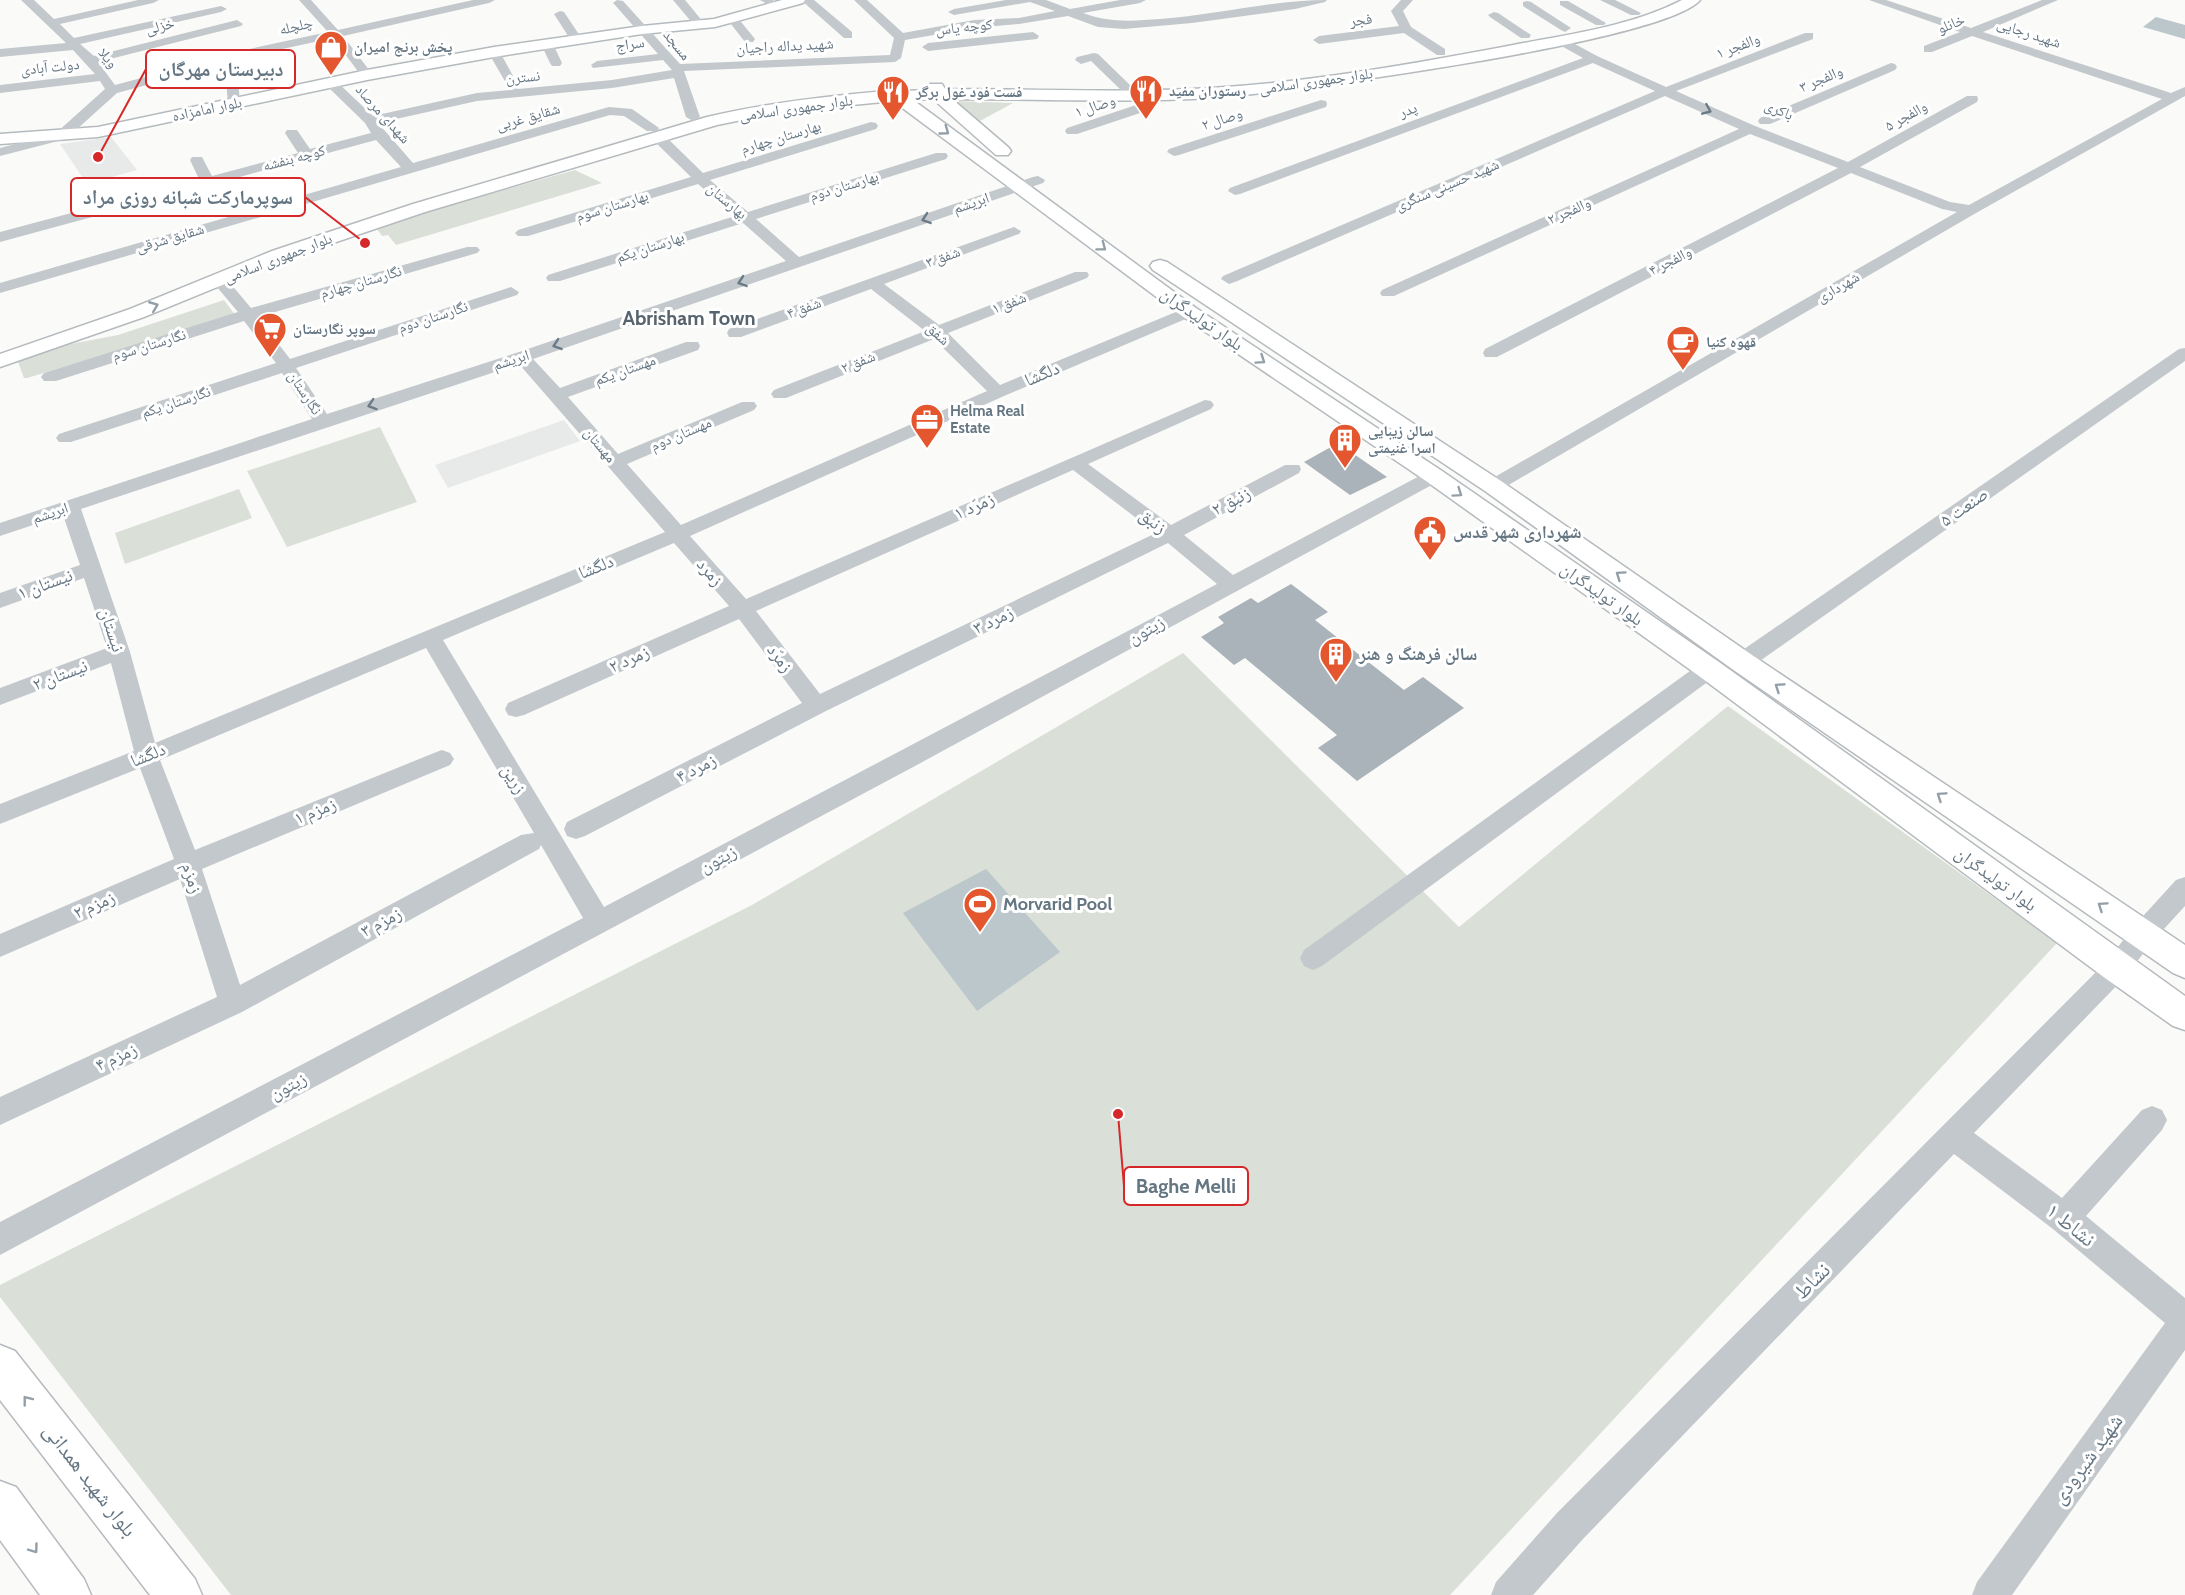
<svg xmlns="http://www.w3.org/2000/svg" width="2185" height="1595" viewBox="0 0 2185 1595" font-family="Cabin,'Noto Naskh Arabic',sans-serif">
<rect width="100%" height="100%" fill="#fafaf8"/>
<g fill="#e8e9e9">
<path d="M111,137L137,170L87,184L60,144Z"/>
<path d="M564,420L580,441L448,488L435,465Z"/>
</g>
<g fill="#dadfd7">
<path d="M954,101L1013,103L980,121Z"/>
<path d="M575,170L602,183L396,245L388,235L382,236L375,226Z"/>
<path d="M224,300L235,315L27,378H24L17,359L60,346L118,335Z"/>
<path d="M380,427L417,502L287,547L247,471Z"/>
<path d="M239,489L252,518L125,564L115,533Z"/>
<path d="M1183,653L1459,927L1728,706L2057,943L1450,1595H231L0,1297V1285L752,905Z"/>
</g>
<g fill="#bbc7cb">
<path d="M2156,17L2185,25V39L2143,27Z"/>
<path d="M986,869L1060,952L977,1011L903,913Z"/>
</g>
<g fill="#aab3b9">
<path d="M1338,443L1387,477L1350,495L1304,462Z"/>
<path d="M1291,584L1328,612L1315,620L1404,690L1423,677L1464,708L1357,781L1318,748L1337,735L1245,658L1234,665L1201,637L1224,623L1218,617L1251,598L1258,603Z"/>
</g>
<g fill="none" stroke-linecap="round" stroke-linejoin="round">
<defs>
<g id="major">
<path d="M782,0H805L803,3L715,27L642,34L494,57L367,80L98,137L0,144V134L98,127L367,70L494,47L642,26L714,19Z"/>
<path d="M1682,0H1700C1665,42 1282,93 1212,98C1126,103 1039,99 952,99L1008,147L1011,151L1008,155H996L933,99L913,100L1196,308L1442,471L1719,662L2185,996V1030L2173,1026L2105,978L1699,676L1426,481L1182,316L893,101L781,112L717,125L425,212L286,259L144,317L0,367V354L130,309L272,251L413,204L707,117C767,103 826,96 887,91L895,87L902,91L929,90L930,84H942L945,89C1033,89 1123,93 1212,88C1309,82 1407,65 1503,47C1562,35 1628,28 1682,0Z"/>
<path d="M1160,260L1167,262L1501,481L1752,655L2185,945V978L2173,973L1732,669L1485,491L1153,270L1150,266L1153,262Z"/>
<path d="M0,1345L15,1351L195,1579L202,1595H150L0,1400Z"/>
<path d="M0,1481L16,1487L84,1579L91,1595H40L0,1540Z"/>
</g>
</defs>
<use href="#major" stroke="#b5babe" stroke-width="3"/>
<g fill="#c3c8cc" fill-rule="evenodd">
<path d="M21,0H34L54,19L138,0H159L153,3L60,24L74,38L221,6L227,9L221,12L80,44L94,56L237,20L243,24L241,26L98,62L115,85L258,47L328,32L299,0H311L338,30L473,0H495L489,3L343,36L373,75L371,78H363L333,38L264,53L117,93L66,139L0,156V148L56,133L105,89L100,81L0,93V85L95,74L73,50L0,57V49L66,43Z"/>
<path d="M617,0L623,1L680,64L890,55L894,38L854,0H867L903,33L974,20L1019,18L1055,11L1030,2L954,15L948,12L954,9L1006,0H1046L1070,9L1120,0H1146L1140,3L1083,13C1109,23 1133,21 1160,19C1215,15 1272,0 1327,0L1325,2L1295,9L1192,23L1124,29L1098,27L1068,16L1019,24L974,28L905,40L901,58L895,62L684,71L700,117L693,121L686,117L674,78L612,88L477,101L378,123L413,163L609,107L632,109L659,128L657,131H647L624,116L610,115L0,293V283L401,167L376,140L0,242V232L199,179L190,160L192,157H202L212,176L298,153L285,133L287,130H297L310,149L371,133L365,123L328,87L326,84L328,81H336L373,116L477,93L510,90L488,52L494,48L500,52L519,87L518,89L612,80L672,70L663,60L593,68L591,65L597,61L658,54L615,5L613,3Z"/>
<path d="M673,0H685L704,23L702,25H694Z"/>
<path d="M760,0H773L775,2L769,5Z"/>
<path d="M801,0H814L852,32V38H844Z"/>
<path d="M1401,0H1413L1403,11L1411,27L1445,49V55H1437L1404,33L1319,44L1313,40L1319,36L1399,26L1391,11Z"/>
<path d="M1600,0H1615L1641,13L1639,15H1631Z"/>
<path d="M1869,0H1886L1971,28L2042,0H2058L1983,32L2171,93L2185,87V96L1976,213L1500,490H1486L1483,486L1486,482L1957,212L1942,209L1851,173L1497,357H1485L1483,353L1485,349L1838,168L1750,134L1394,296H1382L1380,293L1382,290L1739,129L1665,96L1235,282L1229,284L1221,279L1223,276L1655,91L1593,63L1240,194L1235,195L1228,191L1230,188L1583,58L1556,43L1554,40L1560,36L1597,56L1666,87L1805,33H1813V39L1676,91L1755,126L1848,162L1967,96H1977L1978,99L1977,102L1860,167L1950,202L1969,205L2162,99L1972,36L1932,52H1924V46L1960,32Z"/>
<path d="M1527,1L1531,2L1571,28L1565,32L1561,30L1523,6V2Z"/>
<path d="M1560,1H1568L1606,23L1604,25H1596L1560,5Z"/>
<path d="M560,11L564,12L582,39L580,42L576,43L572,42L554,14Z"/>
<path d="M1494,12L1498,13L1531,35L1529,38H1521L1490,17L1488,15Z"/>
<path d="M733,16L737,17L755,39L753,42H745L727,19L729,17Z"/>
<path d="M1033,32L1039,36L1037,39L928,51L922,47L928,43Z"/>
<path d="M547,40L553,44L562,63L560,66H552L550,63L541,44Z"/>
<path d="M1094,53L1098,54L1129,84L1131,87L1129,90H1121L1091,61L1081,64L1075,60L1077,57Z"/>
<path d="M1891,63L1895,64L1897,67L1895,70L1770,124H1760L1758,121L1760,118Z"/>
<path d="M232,76L238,80L240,103L234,107L228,103L226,80Z"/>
<path d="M1143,91L1148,92L1156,105L1155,108L1077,134H1067L1065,131L1067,128L1142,103L1137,95Z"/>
<path d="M1321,100L1326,101L1327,104L1326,107L1179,155L1174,156L1167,152L1169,149Z"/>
<path d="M871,122L876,123L878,126L876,129L710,180L748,212L936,153H946L948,156L946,159L756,219L799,257L1033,177L1038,176L1045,180L1043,183L533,359L560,388L686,342H698L700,346L698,350L568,397L618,454L742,402H754L757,406L754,410L627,464L681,525L987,391L934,339L786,398H774L771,394L774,390L925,331L871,289L741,337H729L727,333L729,329L1014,227L1021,231L1019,234L884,284L939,325L1075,272H1087L1089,275L1087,278L948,333L1000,385L1183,309H1195L1197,312L1195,315L1004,396L690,536L746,599L1205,400L1211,401L1214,405L1211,409L1088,464L1171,525L1285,465H1299L1301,469L1299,473L1184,535L1233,575L1427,472H1441L1443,476L1441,480L915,766L0,1255V1222L583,918L541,845L539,849L242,1012L0,1125V1097L217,997L180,879L0,957V934L174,859L140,768L0,824V804L134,751L111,663L0,705V688L107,648L84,578L0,608V593L80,565L63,515L0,536V523L312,419L282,373L71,442H59L56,438L59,434L276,363L244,321L56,381H44L41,377L44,373L238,312L211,280L219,275L225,277L251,308L467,247H477L480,250L477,253L258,317L290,359L505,289L511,287L519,292L517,295L296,368L327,414L516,353L786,261L743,223L560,281H548L546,278L548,275L735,216L698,184L528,236H518L515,233L518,230L691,177L653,140L651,137L653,134H663L703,173ZM519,364L665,532L155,743L130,652L81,509ZM1073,470L1156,533L820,694L756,611ZM674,543L729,606L508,703L505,709L508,715L516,717L524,715L739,619L802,703L567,822L564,829L567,836L576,839L585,836L824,712L1168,543L1217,584L604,907L443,640ZM426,648L534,833L521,835L240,985L202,869L450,765L454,759L450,753L442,750L434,753L195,850L160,760Z"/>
<path d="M2185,348V361L1750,668L1742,670L1734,668L1731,662L1734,656L2179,349Z"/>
<path d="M1709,661L1717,663L1720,669L1717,675L1322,966L1313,970L1304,966L1300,958L1304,950L1701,663Z"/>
<path d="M2185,877V906L2152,942L2126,976L1974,1133L2062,1198L2142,1110L2152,1106L2162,1110L2167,1120L2162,1130L2086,1216L2185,1298V1350L2012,1595H1972L1977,1582L2165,1323L2053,1229L1954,1154L1583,1539L1533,1595H1491L1496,1582L1557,1513L2108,960L2134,926L2176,880Z"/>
</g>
<use href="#major" fill="#fff" fill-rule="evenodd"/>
</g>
<defs><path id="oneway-chevron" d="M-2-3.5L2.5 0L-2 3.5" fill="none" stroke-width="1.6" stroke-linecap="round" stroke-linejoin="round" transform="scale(1.5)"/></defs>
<g stroke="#6a7a87">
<use href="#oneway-chevron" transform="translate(1707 110) rotate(23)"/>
<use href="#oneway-chevron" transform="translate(926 219) rotate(161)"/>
<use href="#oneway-chevron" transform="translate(742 282) rotate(161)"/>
<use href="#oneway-chevron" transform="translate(557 345) rotate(161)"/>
<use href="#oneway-chevron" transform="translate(372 405) rotate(162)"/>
</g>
<g stroke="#939fa8">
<use href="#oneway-chevron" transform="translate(945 131) rotate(36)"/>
<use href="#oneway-chevron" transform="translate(1102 247) rotate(37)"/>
<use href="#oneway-chevron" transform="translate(154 306) rotate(-22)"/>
<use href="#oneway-chevron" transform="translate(1261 360) rotate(34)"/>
<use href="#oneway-chevron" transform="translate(1458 493) rotate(35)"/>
<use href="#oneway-chevron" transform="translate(1620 575) rotate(-145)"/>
<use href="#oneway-chevron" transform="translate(1779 687) rotate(-146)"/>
<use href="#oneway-chevron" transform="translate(1941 796) rotate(-146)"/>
<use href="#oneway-chevron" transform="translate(2102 906) rotate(-146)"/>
<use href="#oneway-chevron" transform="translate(27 1400) rotate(-128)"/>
<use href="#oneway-chevron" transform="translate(34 1549) rotate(54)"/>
</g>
<defs>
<symbol id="shop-pin" viewBox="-11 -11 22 30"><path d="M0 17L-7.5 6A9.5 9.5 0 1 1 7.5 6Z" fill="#e4572e" stroke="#fff"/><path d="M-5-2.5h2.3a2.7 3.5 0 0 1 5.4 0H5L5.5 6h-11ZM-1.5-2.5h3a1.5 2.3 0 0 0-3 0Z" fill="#fff"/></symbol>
<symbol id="restaurant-pin" viewBox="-11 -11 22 30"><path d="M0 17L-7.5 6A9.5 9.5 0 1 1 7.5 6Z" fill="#e4572e" stroke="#fff"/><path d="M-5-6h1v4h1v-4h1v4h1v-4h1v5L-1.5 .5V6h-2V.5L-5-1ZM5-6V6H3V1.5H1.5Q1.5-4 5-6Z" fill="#fff"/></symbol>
<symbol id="supermarket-pin" viewBox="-11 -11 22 30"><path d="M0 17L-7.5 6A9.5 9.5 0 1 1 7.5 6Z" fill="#e4572e" stroke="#fff"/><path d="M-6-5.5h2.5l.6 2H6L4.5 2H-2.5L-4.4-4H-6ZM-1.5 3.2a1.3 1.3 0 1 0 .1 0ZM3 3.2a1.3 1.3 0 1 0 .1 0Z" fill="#fff"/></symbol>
<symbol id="cafe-pin" viewBox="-11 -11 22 30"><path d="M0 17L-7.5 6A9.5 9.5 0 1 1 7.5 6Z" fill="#e4572e" stroke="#fff"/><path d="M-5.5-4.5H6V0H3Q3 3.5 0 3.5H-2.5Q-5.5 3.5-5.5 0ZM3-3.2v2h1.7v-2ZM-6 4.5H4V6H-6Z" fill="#fff"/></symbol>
<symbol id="office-pin" viewBox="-11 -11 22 30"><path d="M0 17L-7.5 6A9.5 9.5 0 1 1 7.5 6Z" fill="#e4572e" stroke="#fff"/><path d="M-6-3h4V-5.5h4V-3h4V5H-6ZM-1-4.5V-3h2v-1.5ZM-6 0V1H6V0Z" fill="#fff"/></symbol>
<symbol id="building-pin" viewBox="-11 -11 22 30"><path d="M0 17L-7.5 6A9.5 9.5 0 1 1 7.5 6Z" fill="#e4572e" stroke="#fff"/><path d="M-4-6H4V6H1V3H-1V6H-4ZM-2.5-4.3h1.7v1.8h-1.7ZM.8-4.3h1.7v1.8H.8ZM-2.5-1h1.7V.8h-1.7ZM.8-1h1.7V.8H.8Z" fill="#fff"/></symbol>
<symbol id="civic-pin" viewBox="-11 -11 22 30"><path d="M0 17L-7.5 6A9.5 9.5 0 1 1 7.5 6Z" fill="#e4572e" stroke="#fff"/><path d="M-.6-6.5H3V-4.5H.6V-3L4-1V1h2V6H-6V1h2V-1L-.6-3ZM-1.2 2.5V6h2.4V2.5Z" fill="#fff"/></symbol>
<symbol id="stadium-pin" viewBox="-11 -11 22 30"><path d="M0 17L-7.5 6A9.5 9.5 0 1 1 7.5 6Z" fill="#e4572e" stroke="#fff"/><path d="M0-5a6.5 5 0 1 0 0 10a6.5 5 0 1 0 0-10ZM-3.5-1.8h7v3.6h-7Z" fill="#fff"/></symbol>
</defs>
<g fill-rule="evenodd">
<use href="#shop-pin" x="312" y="28" width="38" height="52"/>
<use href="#restaurant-pin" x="1127" y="72" width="38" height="52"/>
<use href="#restaurant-pin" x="874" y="73" width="38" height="52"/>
<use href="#supermarket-pin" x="251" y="310" width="38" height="52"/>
<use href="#cafe-pin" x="1664" y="323" width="38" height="52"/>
<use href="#office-pin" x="908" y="401" width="38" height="52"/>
<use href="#building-pin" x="1326" y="421" width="38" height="52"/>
<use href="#civic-pin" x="1411" y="513" width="38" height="52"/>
<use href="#building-pin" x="1317" y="635" width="38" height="52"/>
<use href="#stadium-pin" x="961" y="885" width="38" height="52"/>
</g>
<g text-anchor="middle" stroke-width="6" stroke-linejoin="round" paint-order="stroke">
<g font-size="15" fill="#657683" stroke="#fff">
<text transform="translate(1361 20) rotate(-7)" y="5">فجر</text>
<text transform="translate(1951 24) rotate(-22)" y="5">خانلو</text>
<text transform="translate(160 26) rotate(-14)" y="5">خزلی</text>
<text transform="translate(296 26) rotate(-13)" y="5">چلچله</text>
<text transform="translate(964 27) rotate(-6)" y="5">کوچه یاس</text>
<text transform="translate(2029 33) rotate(18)" y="5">شهید رجایی</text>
<text transform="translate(630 44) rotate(-8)" y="5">سراج</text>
<text transform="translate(677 45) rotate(51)" y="5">مسجد</text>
<text transform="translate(785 46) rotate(-3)" y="5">شهید یداله راجیان</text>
<text transform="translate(1738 46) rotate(-21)" y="5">والفجر ۱</text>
<text transform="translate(108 58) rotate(51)" y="5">ویلا</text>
<text transform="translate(50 67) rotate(-6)" y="5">دولت آبادی</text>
<text transform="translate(523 77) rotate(-5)" y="5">نسترن</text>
<text transform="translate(1821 79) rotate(-23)" y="5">والفجر ۳</text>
<text transform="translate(1316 81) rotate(-8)" y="5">بلوار جمهوری اسلامی</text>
<text transform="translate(1095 106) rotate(-18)" y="5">وصال ۱</text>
<text transform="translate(796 108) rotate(-8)" y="5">بلوار جمهوری اسلامی</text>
<text transform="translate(207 109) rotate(-12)" y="5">بلوار امامزاده</text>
<text transform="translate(1408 110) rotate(-20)" y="5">پدر</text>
<text transform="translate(1779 110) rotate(23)" y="5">باکری</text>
<text transform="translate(383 114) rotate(48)" y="5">شهدای مرصاد</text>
<text transform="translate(1906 116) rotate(-29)" y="5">والفجر ۵</text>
<text transform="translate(528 117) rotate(-16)" y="5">شقایق غربی</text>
<text transform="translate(1222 119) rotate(-18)" y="5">وصال ۲</text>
<text transform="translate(781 137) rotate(-17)" y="5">بهارستان چهارم</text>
<text transform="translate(294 158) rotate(-15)" y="5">کوچه بنفشه</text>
<text transform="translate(1447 185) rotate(-23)" y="5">شهید حسینی سنگری</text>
<text transform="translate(844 186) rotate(-17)" y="5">بهارستان دوم</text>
<text transform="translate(727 201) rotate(40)" y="5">بهارستان</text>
<text transform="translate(971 203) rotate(-19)" y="5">ابریشم</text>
<text transform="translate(612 206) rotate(-17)" y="5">بهارستان سوم</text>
<text transform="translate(1569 211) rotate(-24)" y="5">والفجر ۲</text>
<text transform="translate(170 238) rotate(-16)" y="5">شقایق شرقی</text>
<text transform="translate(650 247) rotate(-18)" y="5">بهارستان یکم</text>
<text transform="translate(943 257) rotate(-20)" y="5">شفق ۳</text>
<text transform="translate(278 258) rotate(-21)" y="5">بلوار جمهوری اسلامی</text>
<text transform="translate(1670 261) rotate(-27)" y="5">والفجر ۴</text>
<text transform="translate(361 282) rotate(-16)" y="5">نگارستان چهارم</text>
<text transform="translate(1838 287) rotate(-30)" y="5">شهرداری</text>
<text transform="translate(1009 303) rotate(-21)" y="5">شفق ۱</text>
<text transform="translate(804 308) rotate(-20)" y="5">شفق ۴</text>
<text transform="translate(433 317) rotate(-18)" y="5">نگارستان دوم</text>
<text transform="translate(938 334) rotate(42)" y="5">شفق</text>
<text transform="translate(149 345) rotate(-17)" y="5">نگارستان سوم</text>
<text transform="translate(511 360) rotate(-18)" y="5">ابریشم</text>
<text transform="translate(858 362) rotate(-22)" y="5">شفق ۲</text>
<text transform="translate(625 370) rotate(-20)" y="5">مهستان یکم</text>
<text transform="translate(305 393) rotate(57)" y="5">نگارستان</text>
<text transform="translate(176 402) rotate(-18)" y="5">نگارستان یکم</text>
<text transform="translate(681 434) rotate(-23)" y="5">مهستان دوم</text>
<text transform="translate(600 445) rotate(50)" y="5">مهستان</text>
<text transform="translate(50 513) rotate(-19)" y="5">ابریشم</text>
</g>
<g font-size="15" font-weight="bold" fill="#657683" stroke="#fff" text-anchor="start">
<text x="354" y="52">پخش برنج امیران</text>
<text x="1169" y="96">رستوران مفید</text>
<text x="916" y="97">فست فود غول برگر</text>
<text x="293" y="334">سوپر نگارستان</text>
<text x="1706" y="347">قهوه کنیا</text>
<text x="950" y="416">Helma Real<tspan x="950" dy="17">Estate</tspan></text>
<text x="1368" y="436">سالن زیبایی<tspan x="1368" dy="17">اسرا غنیمتی</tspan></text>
</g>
<g font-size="18" fill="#657683" stroke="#fff">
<text transform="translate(1202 319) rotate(35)" y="6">بلوار تولیدگران</text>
<text transform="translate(1042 374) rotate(-23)" y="6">دلگشا</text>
<text transform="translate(1231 501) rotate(-28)" y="6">زنبق ۲</text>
<text transform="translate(974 506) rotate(-24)" y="6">زمرّد ۱</text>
<text transform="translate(1964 507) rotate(-35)" y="6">صنعت ۵</text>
<text transform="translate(1153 521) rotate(37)" y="6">زنبق</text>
<text transform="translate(596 567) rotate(-22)" y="6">دلگشا</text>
<text transform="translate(710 572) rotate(49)" y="6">زمرد</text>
<text transform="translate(45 584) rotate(-20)" y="6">نیستان ۱</text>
<text transform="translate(1602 594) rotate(35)" y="6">بلوار تولیدگران</text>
<text transform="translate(993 620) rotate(-26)" y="6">زمرد ۳</text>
<text transform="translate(112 630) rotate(72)" y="6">نیستان</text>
<text transform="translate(1146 630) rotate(-29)" y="6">زیتون</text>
<text transform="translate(780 658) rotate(53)" y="6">زمرّد</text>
<text transform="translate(629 659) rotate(-24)" y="6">زمرد ۲</text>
<text transform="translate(60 675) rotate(-21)" y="6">نیستان ۲</text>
<text transform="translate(148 755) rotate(-22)" y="6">دلگشا</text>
<text transform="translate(696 768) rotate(-27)" y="6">زمرد ۴</text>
<text transform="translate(514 779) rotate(58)" y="6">زرین</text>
<text transform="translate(315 811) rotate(-22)" y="6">زمزم ۱</text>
<text transform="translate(718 859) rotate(-28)" y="6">زیتون</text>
<text transform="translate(192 878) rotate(72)" y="6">زمزم</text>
<text transform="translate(1996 879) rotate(36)" y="6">بلوار تولیدگران</text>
<text transform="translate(94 905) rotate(-24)" y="6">زمزم ۲</text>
<text transform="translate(381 922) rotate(-28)" y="6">زمزم ۳</text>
<text transform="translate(116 1057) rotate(-25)" y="6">زمزم ۴</text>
<text transform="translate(288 1086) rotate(-28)" y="6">زیتون</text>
</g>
<g font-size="18" font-weight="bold" fill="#657683" stroke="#fff" text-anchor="start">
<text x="1453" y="538">شهرداری شهر قدس</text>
<text x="1359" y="660">سالن فرهنگ و هنر</text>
<text x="1003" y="910">Morvarid Pool</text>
</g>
<g font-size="20" font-weight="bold" fill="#57646e" stroke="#fff">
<text x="689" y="325">Abrisham Town</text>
</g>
<g font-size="21" fill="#657683" stroke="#fff">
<text transform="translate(2071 1225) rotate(39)" y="7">نشاط ۱</text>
<text transform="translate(1812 1281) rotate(-45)" y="7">نشاط</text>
<text transform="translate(2087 1459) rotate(-54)" y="7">شهید شیرودی</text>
<text transform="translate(90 1480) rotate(52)" y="7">بلوار شهید همدانی</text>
</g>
</g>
<path fill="none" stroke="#d62828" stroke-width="2" d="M98 157L146 69M365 243L305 197M1118 1114L1124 1186"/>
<g fill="#d62828" stroke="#fff" stroke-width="2">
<circle cx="98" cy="157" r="6"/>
<circle cx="365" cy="243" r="6"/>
<circle cx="1118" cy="1114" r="6"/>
</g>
<g fill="#fff" stroke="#d62828" stroke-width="2">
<rect x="146" y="50" width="149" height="38" rx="6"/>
<rect x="71" y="178" width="234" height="38" rx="6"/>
<rect x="1124" y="1167" width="124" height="38" rx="6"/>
</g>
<g font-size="20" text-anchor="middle" font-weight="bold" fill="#657683">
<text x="221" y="76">دبیرستان مهرگان</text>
<text x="188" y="204">سوپرمارکت شبانه روزی مراد</text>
<text x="1186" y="1193">Baghe Melli</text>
</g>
</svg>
